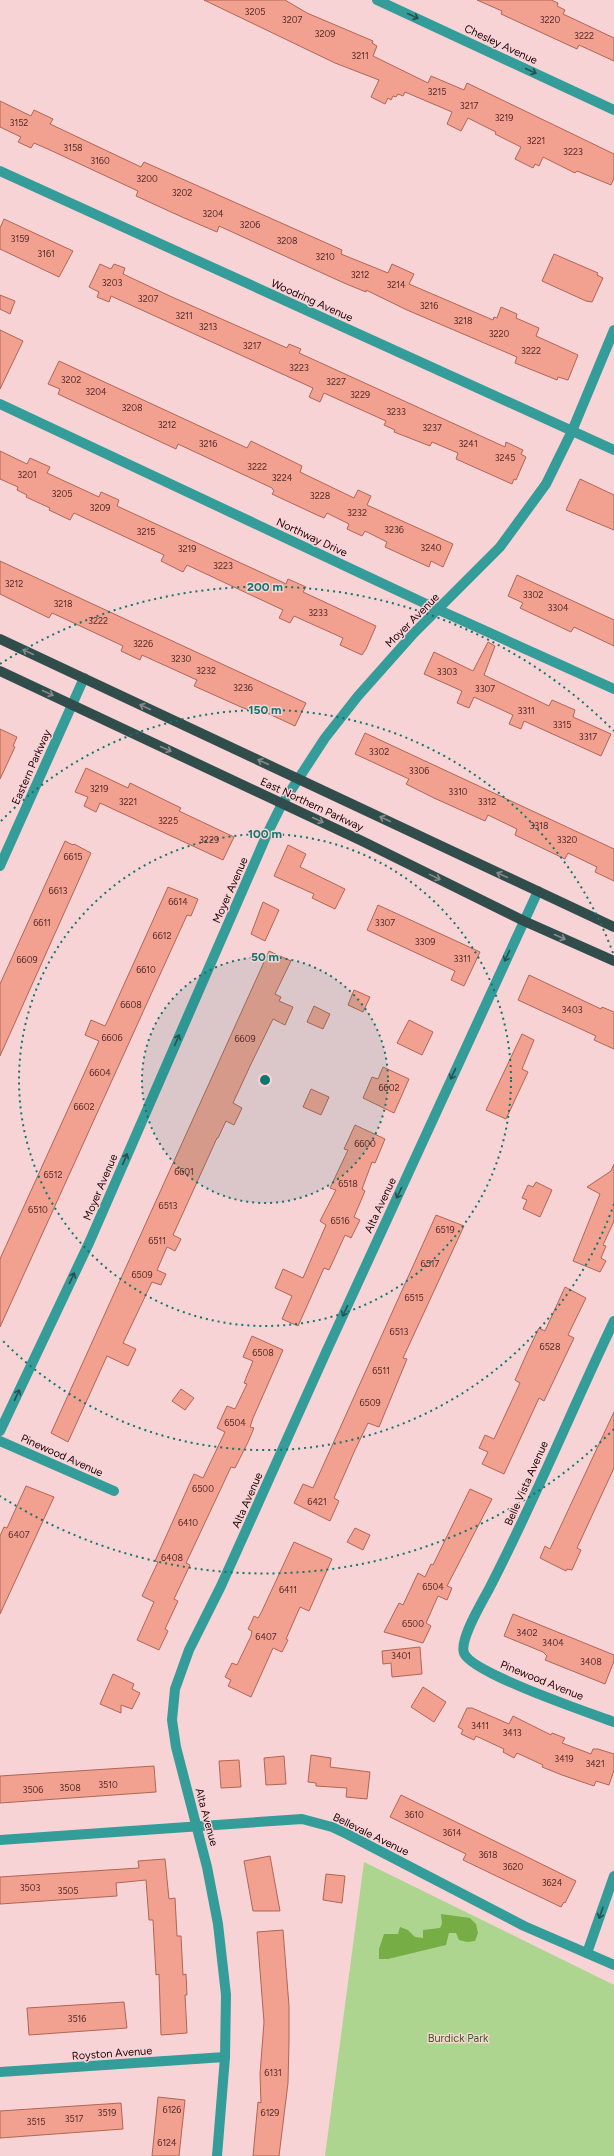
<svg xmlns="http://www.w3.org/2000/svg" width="614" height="2156" viewBox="0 0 614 2156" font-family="Figtree,sans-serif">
<rect width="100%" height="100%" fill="#f8d3d6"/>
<path fill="#add58f" d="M364,1862L614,1985V2156H325Z"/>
<path fill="#77ad45" d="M441,1914L470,1918L476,1924L478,1933L475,1941L467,1942L459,1940L456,1933H449L446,1945L388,1959H379V1949L384,1934H398L400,1927L408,1930L415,1937L423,1938V1930L440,1928L442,1924Z"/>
<g fill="#f2a08f" stroke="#b16555">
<path d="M204,0H285L307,13L373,41L372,43L377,46L373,56L428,83L431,76L464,90L467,83L614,154V178L611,185L577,171L575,173L543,157L539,166L535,164L533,168L515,159L521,147L495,134L496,132L468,118L461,131L447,124L452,112L405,92L403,96L398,94L396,97L393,96L391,100L388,98L385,104L371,97L379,80L335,63Z"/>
<path d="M477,0H551L558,3L557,6L565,10L563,14L614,38V61L579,45L577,49L501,14L502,11Z"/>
<path d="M0,101L31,116L34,110L53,119L50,124L141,167L144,162L342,250L341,254L388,273L392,264L414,274L409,284L493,320L494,317L497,318L501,307L517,314L516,318L539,328L536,336L578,355L568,380L558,377L557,380L515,363L517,357L407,310L366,290V292L344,283L219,226L217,232L182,217L136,196L138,191L50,150L34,143L31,148L18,142L21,137L0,127Z"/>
<path d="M4,219L73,251L59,277L0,249V228Z"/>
<path d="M554,254L598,273L597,275L603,278L592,302L586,301L542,281Z"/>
<path d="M100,264L111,269L114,264L125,268L123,274L172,297L287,348L289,344L301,349L299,353L505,447L506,442L523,450L521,454L526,457L516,480L514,479L512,484L456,459L458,453L432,442L430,446L394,432L395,430L384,425L386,421L324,393L320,402L309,397L313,388L111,296L109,302L97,297L99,292L89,287Z"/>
<path d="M0,295L15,301L10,314L0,309Z"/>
<path d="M0,330L23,341L0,389Z"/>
<path d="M59,361L247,448L251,441L302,466L300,472L354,498L358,490L371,496L367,505L453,544L443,567L431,561L429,567L385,547L387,542L365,531L362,536L347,529L349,524L327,513L324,518L317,515L272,494L274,491L272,488L178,444L176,449L58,394L60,389L48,384Z"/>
<path d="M0,451L27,464L30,458L50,467L47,473L99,497L101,492L119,500L117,506L156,524L282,582L286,584L288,579L306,587L303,592L376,626L366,649L362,655L340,645L343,638L294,616L290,623L279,618L283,610L187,565L183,572L161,561L164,555L74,513L70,520L49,510L50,508L26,497L27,495L17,490L18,487L0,479Z"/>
<path d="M580,479L614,495V530L566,510Z"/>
<path d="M0,561L306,703L295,726L252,706L249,710L241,707L194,686L197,680L144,656L142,655L140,660L121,651L123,646L121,645L63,618L52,613L49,618L0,594Z"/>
<path d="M517,575L614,620V646L574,627L571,632L520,608L523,603L508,596Z"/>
<path d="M488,642L495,646L484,675L549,706L552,700L575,710L573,717L611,734L601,756L524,721L521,729L509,724L513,715L474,697L469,708L457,703L462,691L424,674L434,652L473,671Z"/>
<path d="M0,729L17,737L13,746L15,747L0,779Z"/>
<path d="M365,733L614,849V881L595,872L597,867L568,853L565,859L515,835L517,829L488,815L485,821L434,798L406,784L409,779L355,754Z"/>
<path d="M86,768L128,788L130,783L181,808L179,811L234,837L223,860L100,803L96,812L84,806L88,797L75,792Z"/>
<path d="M65,841L73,845L74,844L91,853L0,1056V984Z"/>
<path d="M288,845L306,854L300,867L345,889L335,909L312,898L314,894L274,876Z"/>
<path d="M168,887L198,899L191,916L187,915L0,1327V1259L99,1041L85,1035L91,1020L105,1026L108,1020Z"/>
<path d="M263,902L279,910L265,941L251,934Z"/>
<path d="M378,905L480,952L464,986L451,980L455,971L367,930Z"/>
<path d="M269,951L291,961L275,994L281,997L279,1001L293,1007L285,1025L273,1019L251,1064L233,1103L242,1108L234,1125L226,1121L218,1138H217L173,1235L181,1239L175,1251L167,1247L157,1270L166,1274L161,1285L152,1282L123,1343L136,1349L128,1366L107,1356L68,1442L51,1433Z"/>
<path d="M529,975L601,1009L602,1007L614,1012V1049L594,1040L596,1036L518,1000Z"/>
<path d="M354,990L370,997L363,1012L348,1005Z"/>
<path d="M314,1006L330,1014L323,1029L307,1022Z"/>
<path d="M409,1020L433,1032L422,1055L397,1043Z"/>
<path d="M522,1034L534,1040L522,1069L528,1072L506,1119L486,1110Z"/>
<path d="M383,1067L409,1079L394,1113L363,1098L372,1077L378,1079Z"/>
<path d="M311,1089L329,1097L321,1115L303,1107Z"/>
<path d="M355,1125L385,1139L375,1163L372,1162L362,1189L365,1191L354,1217L360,1220L351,1238L345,1235L329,1270L324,1268L298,1326L282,1319L292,1296L275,1288L283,1269L303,1278L326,1225L320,1221L336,1190L330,1188L348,1150L344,1149Z"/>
<path d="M614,1164V1221L603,1245L606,1246L601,1258L606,1261L600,1272L573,1261L600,1194L587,1187L611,1171Z"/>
<path d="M536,1182L552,1190L540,1217L523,1209L527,1200L522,1198L528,1185L533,1187Z"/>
<path d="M436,1215L464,1226L403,1358L407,1359L379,1427L368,1423L355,1450L334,1498L339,1501L330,1521L294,1503L303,1484L313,1488Z"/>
<path d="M565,1287L586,1298L568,1335L574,1338L544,1401L539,1398L504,1474L482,1464L488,1452L479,1448L485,1435L494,1439L520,1383L515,1380L527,1353L539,1328L545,1331Z"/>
<path d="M252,1336L283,1350L253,1418L250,1427L254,1428L248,1442L235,1468L231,1467L186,1563L190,1565L174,1599L178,1601L165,1629L168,1631L159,1650L137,1640L154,1602L142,1596L158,1562L155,1561L194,1474L203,1478L225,1432L217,1428L227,1406L235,1409L247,1384L244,1383L253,1361L243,1357Z"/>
<path d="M181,1389L194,1398L185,1410L172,1401Z"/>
<path d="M614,1412V1468L577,1548L581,1550L572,1570L567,1569L566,1571L540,1558L545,1546L550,1549Z"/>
<path d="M26,1486L54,1497L0,1614V1536L4,1527L7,1528Z"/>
<path d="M470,1489L492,1499L447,1586L452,1588L447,1600L438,1596L426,1623L431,1626L423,1643L384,1632L399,1603L403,1605L418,1573L425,1577L431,1564L433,1565Z"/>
<path d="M355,1528L370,1535L363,1550L347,1542Z"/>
<path d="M294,1542L332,1559L309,1611L300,1607L286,1639L288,1640L282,1652L273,1648L251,1697L228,1686L231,1680L225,1677L232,1663L237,1665L251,1636L252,1631L248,1629L251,1623L254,1616L258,1618L261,1613Z"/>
<path d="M513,1614L614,1655V1661L605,1684L545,1660L547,1656L543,1652L504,1636Z"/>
<path d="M420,1647L422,1674L392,1677L391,1663L383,1664L382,1651Z"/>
<path d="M113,1674L134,1684L132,1689L140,1693L132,1709L121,1705V1713L100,1704Z"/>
<path d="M423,1687L446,1702L434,1722L411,1707Z"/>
<path d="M467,1708H472L509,1724L513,1716L551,1735L552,1733L565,1738L562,1743L591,1754L593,1749H598L614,1754V1770L609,1785L596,1781L594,1786L562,1775L542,1767L543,1765L517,1753L514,1758L503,1752L504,1749L476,1736L474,1740L461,1734L463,1730L458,1727Z"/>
<path d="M311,1755L331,1758L330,1767L370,1772L367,1799L346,1797L347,1788L316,1786V1783L308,1782Z"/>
<path d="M284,1756L286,1784L266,1785L264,1758Z"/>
<path d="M239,1760L241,1787L221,1788L219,1761Z"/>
<path d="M154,1766L156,1792L0,1803V1776Z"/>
<path d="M401,1795L576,1881L565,1903L564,1902L561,1907L463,1860L466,1854L390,1817Z"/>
<path d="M270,1856L280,1911H253L244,1861Z"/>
<path d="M165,1859L169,1899L175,1898L177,1936H181L183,1975L186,1974L187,1995H185L187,2033L161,2035L159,1974L156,1975L153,1920H149L146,1880L116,1883L117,1896L0,1904V1877L139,1868L138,1861Z"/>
<path d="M326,1874L345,1876L342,1903L323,1900Z"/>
<path d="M283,1930L289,2006V2042L288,2083L279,2156H253L258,2102L261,2103L260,2074L264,2022L257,1932Z"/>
<path d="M124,2002L127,2028L29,2035L27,2008Z"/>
<path d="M158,2097L185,2100L179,2156H152Z"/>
<path d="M121,2103L123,2129L0,2138V2111Z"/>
</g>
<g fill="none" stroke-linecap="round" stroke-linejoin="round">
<g stroke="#349c99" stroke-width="10">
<path d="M377,0L614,110"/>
<path d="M0,171L614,450"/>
<path d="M0,404L439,610L614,689"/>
<path d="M0,866L84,678"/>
<path d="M614,1321C572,1409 535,1500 490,1587C483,1601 459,1639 464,1653C471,1673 590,1713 614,1722"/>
<path d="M0,1431L89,1243L268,832L282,804"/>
<path d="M0,1441L114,1491"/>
<path d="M0,1840L302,1819L332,1827L347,1834L524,1926L614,1965"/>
<path d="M587,1953L614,1876"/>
<path d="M0,2072L225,2057"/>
<path d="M217,2156L225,2057L226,1995L218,1924L207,1867L176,1747L172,1720L175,1689L189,1650L221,1586L327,1350L538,891"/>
</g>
<path stroke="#349c99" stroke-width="10" d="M282,804L325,738L358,696L414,633L500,547L546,484L572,431L614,330"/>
<g stroke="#304d4c" stroke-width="10">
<path d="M0,639L614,927"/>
<path d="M0,671L362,841L524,921L614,961"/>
</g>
</g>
<defs><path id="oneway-shaft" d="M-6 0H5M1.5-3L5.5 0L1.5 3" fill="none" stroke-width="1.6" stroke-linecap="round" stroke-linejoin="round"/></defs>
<g stroke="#295050">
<use href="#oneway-shaft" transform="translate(413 16) rotate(25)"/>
<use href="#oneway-shaft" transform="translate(531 71) rotate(25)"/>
<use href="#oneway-shaft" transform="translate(507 956) rotate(115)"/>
<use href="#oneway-shaft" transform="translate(177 1040) rotate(-67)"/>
<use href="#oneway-shaft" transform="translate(453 1074) rotate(115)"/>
<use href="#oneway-shaft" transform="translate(125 1159) rotate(-67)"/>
<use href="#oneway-shaft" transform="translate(399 1193) rotate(115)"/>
<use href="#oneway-shaft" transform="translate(72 1278) rotate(-65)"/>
<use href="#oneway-shaft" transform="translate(345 1311) rotate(115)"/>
<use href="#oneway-shaft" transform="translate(17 1395) rotate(-65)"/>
<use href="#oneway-shaft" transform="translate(601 1913) rotate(109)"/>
</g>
<g stroke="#8a898a">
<use href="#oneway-shaft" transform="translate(28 652) rotate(-155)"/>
<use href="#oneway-shaft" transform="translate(48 693) rotate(25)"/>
<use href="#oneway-shaft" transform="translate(145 707) rotate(-155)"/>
<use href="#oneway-shaft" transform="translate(166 749) rotate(25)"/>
<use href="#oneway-shaft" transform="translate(263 762) rotate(-155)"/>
<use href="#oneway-shaft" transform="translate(385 819) rotate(-155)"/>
<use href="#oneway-shaft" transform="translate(318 820) rotate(25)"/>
<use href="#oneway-shaft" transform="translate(502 875) rotate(-155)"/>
<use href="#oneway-shaft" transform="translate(435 877) rotate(26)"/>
<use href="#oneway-shaft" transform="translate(560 937) rotate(24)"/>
</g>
<circle cx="265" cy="1080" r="123" fill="#0f766e" fill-opacity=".12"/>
<g fill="none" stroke="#0f766e" stroke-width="2" stroke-dasharray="2 4">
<circle cx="265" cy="1080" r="123"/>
<circle cx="265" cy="1080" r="246"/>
<path d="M614 1204A370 370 0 0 1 1 1339M1 821A370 370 0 0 1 614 956"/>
<path d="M614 1429A493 493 0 0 1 0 1496M0 664A493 493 0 0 1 614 731"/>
</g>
<g text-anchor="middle" stroke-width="3" stroke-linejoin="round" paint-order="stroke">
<g font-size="9" fill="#532a29">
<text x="255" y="15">3205</text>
<text x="292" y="23">3207</text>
<text x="550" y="23">3220</text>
<text x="325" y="37">3209</text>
<text x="584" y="39">3222</text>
<text x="360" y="59">3211</text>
<text x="437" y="95">3215</text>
<text x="469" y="109">3217</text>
<text x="504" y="121">3219</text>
<text x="19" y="126">3152</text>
<text x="536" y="144">3221</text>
<text x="73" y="151">3158</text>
<text x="573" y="155">3223</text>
<text x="100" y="164">3160</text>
<text x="147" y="182">3200</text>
<text x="182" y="196">3202</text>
<text x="213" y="217">3204</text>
<text x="250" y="228">3206</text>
<text x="20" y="242">3159</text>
<text x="287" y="244">3208</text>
<text x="46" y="257">3161</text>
<text x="325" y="260">3210</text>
<text x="360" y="278">3212</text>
<text x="112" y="286">3203</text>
<text x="396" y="288">3214</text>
<text x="148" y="302">3207</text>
<text x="429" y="309">3216</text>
<text x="184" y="319">3211</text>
<text x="463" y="324">3218</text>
<text x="208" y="330">3213</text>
<text x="499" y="337">3220</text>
<text x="252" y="349">3217</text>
<text x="531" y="354">3222</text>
<text x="299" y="371">3223</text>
<text x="71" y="383">3202</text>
<text x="336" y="385">3227</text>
<text x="96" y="395">3204</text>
<text x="360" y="398">3229</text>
<text x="132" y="411">3208</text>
<text x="396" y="415">3233</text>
<text x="167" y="428">3212</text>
<text x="432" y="431">3237</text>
<text x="208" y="447">3216</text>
<text x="468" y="447">3241</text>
<text x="505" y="461">3245</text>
<text x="257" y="470">3222</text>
<text x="27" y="478">3201</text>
<text x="282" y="481">3224</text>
<text x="62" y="497">3205</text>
<text x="320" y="499">3228</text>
<text x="100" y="511">3209</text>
<text x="357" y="516">3232</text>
<text x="394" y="533">3236</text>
<text x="146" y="535">3215</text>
<text x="431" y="551">3240</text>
<text x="187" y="552">3219</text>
<text x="223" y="569">3223</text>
<text x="14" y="587">3212</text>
<text x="533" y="598">3302</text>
<text x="63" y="607">3218</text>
<text x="558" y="611">3304</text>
<text x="318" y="616">3233</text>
<text x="98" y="624">3222</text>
<text x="143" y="647">3226</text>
<text x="181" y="662">3230</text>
<text x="206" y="674">3232</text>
<text x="447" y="675">3303</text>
<text x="243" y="691">3236</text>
<text x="485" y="692">3307</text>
<text x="526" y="714">3311</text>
<text x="562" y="728">3315</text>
<text x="588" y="740">3317</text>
<text x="379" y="755">3302</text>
<text x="419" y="774">3306</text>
<text x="99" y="792">3219</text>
<text x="458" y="795">3310</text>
<text x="128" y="805">3221</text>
<text x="487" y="805">3312</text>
<text x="168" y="824">3225</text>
<text x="539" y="829">3318</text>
<text x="209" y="843">3229</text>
<text x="567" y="843">3320</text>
<text x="73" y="860">6615</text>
<text x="58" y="894">6613</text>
<text x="178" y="905">6614</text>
<text x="42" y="926">6611</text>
<text x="385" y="926">3307</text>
<text x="162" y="939">6612</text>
<text x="425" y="945">3309</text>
<text x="462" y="962">3311</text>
<text x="27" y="963">6609</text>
<text x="146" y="973">6610</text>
<text x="131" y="1008">6608</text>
<text x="572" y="1013">3403</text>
<text x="112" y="1041">6606</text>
<text x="245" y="1042">6609</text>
<text x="100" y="1076">6604</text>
<text x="389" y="1091">6602</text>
<text x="84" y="1110">6602</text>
<text x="365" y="1147">6600</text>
<text x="184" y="1175">6601</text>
<text x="53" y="1178">6512</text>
<text x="348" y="1187">6518</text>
<text x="168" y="1209">6513</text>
<text x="38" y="1213">6510</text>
<text x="340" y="1224">6516</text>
<text x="445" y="1233">6519</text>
<text x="157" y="1244">6511</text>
<text x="430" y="1267">6517</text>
<text x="142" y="1278">6509</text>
<text x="414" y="1301">6515</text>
<text x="399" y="1335">6513</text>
<text x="550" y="1350">6528</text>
<text x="263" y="1356">6508</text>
<text x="381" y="1374">6511</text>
<text x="370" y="1406">6509</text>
<text x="235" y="1426">6504</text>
<text x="203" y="1492">6500</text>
<text x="317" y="1505">6421</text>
<text x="188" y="1526">6410</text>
<text x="19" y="1538">6407</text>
<text x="172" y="1561">6408</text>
<text x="433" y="1590">6504</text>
<text x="288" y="1593">6411</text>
<text x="413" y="1627">6500</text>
<text x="527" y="1636">3402</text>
<text x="266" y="1640">6407</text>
<text x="553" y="1646">3404</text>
<text x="401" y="1659">3401</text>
<text x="591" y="1665">3408</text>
<text x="480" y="1729">3411</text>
<text x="512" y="1736">3413</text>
<text x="564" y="1762">3419</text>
<text x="595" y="1767">3421</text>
<text x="108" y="1788">3510</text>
<text x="70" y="1791">3508</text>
<text x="33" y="1793">3506</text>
<text x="414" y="1818">3610</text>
<text x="452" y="1836">3614</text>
<text x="488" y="1858">3618</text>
<text x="513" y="1870">3620</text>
<text x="552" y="1886">3624</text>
<text x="30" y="1891">3503</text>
<text x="68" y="1894">3505</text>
<text x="77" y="2022">3516</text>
<text x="273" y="2076">6131</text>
<text x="172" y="2113">6126</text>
<text x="107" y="2116">3519</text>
<text x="270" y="2116">6129</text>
<text x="74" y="2122">3517</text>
<text x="36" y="2125">3515</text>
<text x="167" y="2146">6124</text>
</g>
<g font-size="11" fill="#1e0307" stroke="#f8d3d6">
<text transform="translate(501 44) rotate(25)" y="4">Chesley Avenue</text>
<text transform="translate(312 300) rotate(24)" y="4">Woodring Avenue</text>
<text transform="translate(312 537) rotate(25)" y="4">Northway Drive</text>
<text transform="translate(412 620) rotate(-45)" y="4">Moyer Avenue</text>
<text transform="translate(31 767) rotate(-66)" y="4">Eastern Parkway</text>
<text transform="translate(312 804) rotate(25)" y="4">East Northern Parkway</text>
<text transform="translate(230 890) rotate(-66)" y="4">Moyer Avenue</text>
<text transform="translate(100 1187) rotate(-67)" y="4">Moyer Avenue</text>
<text transform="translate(380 1205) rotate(-65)" y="4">Alta Avenue</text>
<text transform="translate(62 1455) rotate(24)" y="4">Pinewood Avenue</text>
<text transform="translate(526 1483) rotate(-66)" y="4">Belle Vista Avenue</text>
<text transform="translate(247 1500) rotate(-66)" y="4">Alta Avenue</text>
<text transform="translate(542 1680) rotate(22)" y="4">Pinewood Avenue</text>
<text transform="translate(207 1817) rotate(75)" y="4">Alta Avenue</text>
<text transform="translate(371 1834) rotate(26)" y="4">Bellevale Avenue</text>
<text transform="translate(112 2053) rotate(-4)" y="4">Royston Avenue</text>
</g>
<g font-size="11" fill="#3e611a" stroke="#f8d3d6">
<text x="458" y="2042">Burdick Park</text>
</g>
</g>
<circle cx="265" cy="1080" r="6" fill="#0f766e" stroke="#f8d3d6" stroke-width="2"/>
<g font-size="12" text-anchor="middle" font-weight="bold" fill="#0f766e" stroke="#f8d3d6" stroke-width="3" stroke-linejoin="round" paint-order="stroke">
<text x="265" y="591">200 m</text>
<text x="265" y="714">150 m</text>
<text x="265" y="838">100 m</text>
<text x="265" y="961">50 m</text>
</g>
</svg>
